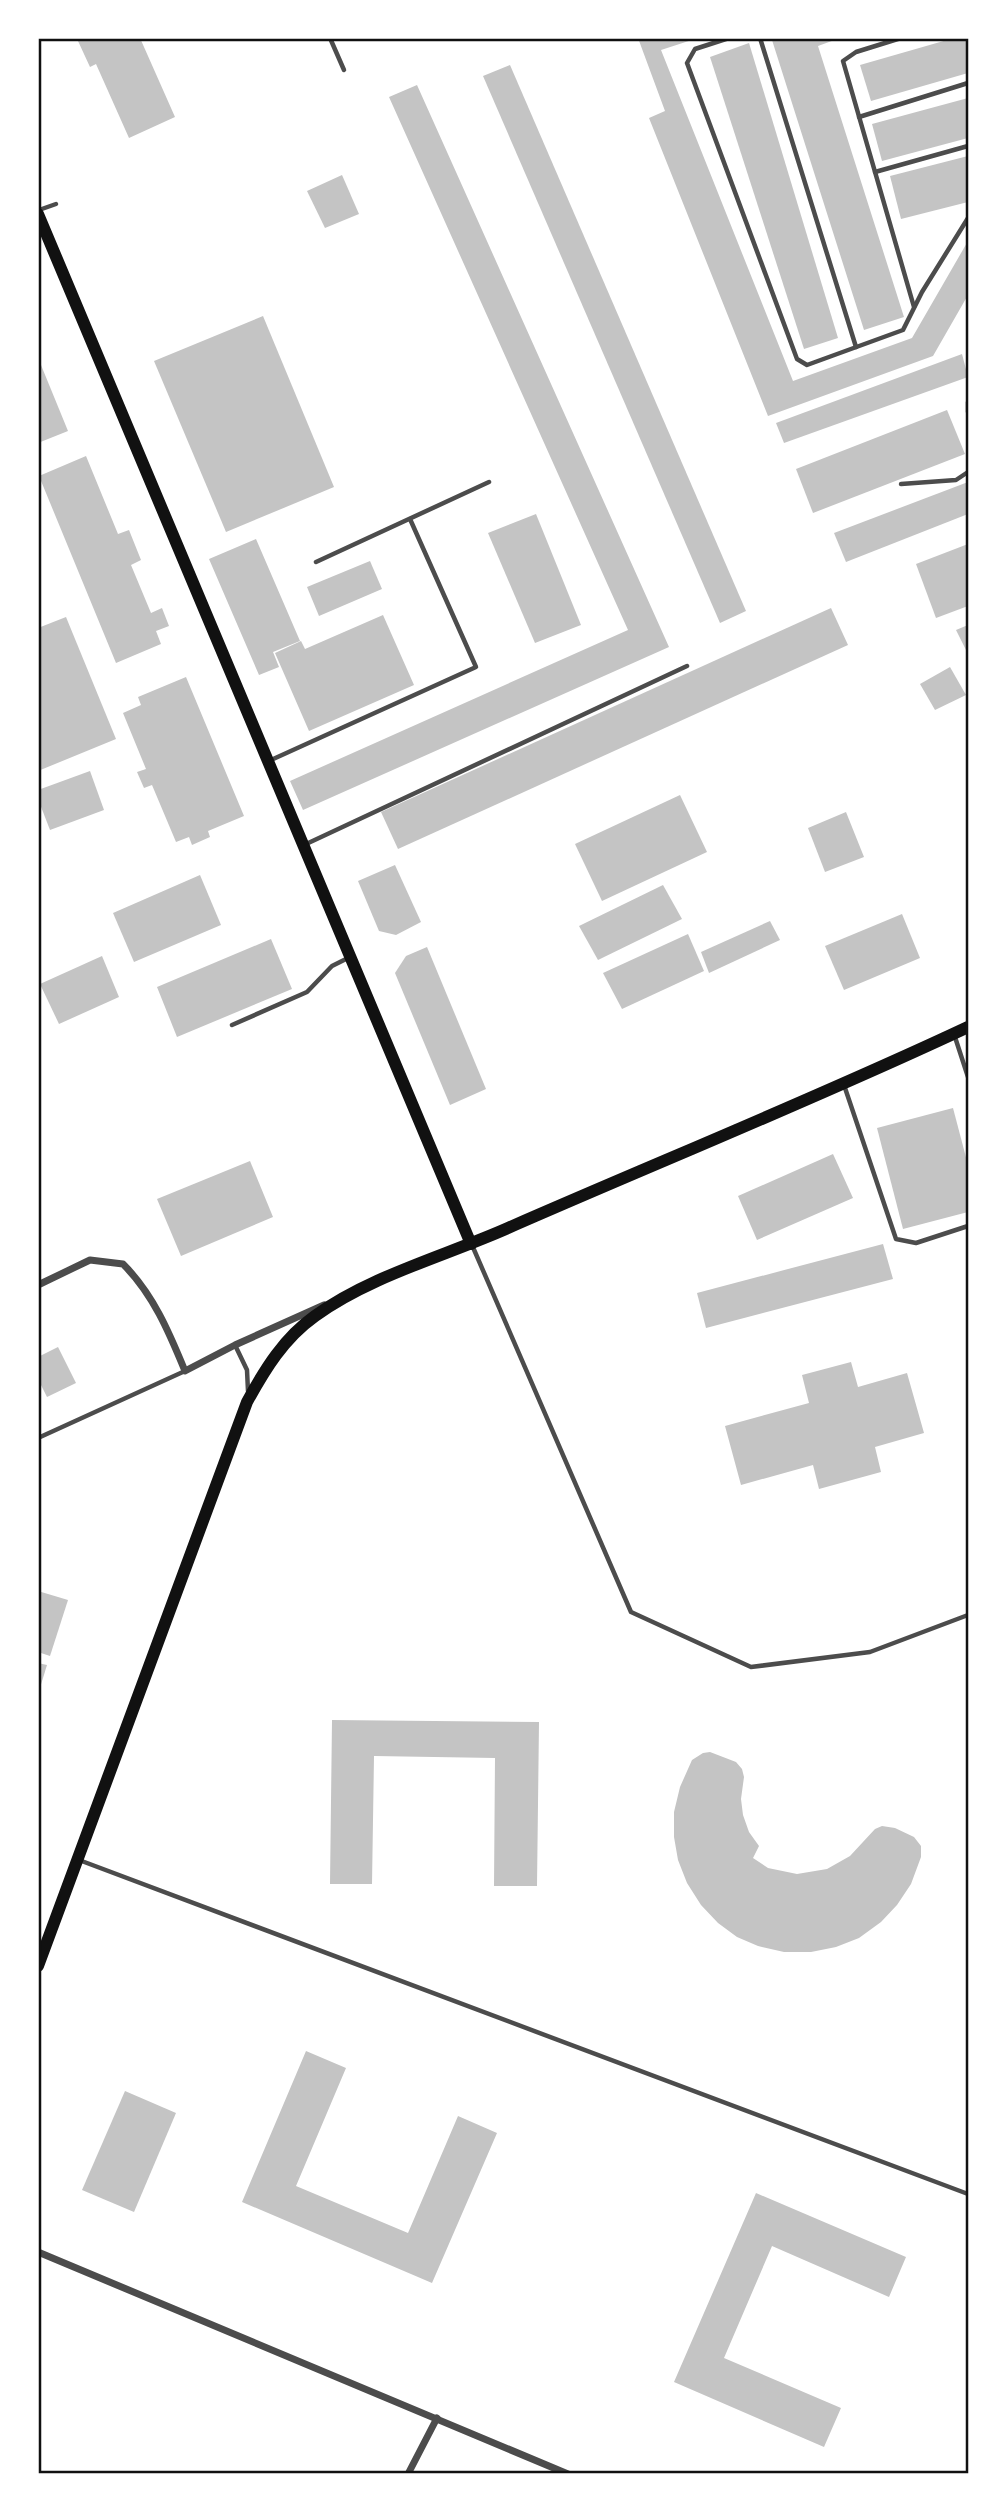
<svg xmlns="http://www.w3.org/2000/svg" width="1007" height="2512" viewBox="0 0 1007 2512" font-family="'Sofia Sans Condensed',sans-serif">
<rect width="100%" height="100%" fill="#fff"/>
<g fill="#c4c4c4">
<path d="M83,38H140L175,117L129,138L96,64L90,67L78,41Z"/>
<path d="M638,38H698L661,50L793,381L912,338L968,241V295L933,356L768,416L649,118L665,111Z"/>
<path d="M777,38H840L818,46L904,317L864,330L772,40Z"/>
<path d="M954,38H968V73L871,101L860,65Z"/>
<path d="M749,43L838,338L804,349L710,57Z"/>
<path d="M510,65L746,611L720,623L483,76Z"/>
<path d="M417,85L669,647L303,810L290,781L628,630L389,97Z"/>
<path d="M968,98V138L882,161L872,124Z"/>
<path d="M968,156V202L901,219L890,176Z"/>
<path d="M342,175L359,214L325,228L307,191Z"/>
<path d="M263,316L334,487L226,532L154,361Z"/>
<path d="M962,354L968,377L784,443L776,423Z"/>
<path d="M41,365L68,431L38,443V366Z"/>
<path d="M947,410L965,454L813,513L796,469Z"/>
<path d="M86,456L118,534L129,530L141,560L131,565L151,613L162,608L169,626L156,631L161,644L116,663L39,476Z"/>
<path d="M968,482V514L846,562L834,533Z"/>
<path d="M536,514L581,625L535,643L488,533Z"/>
<path d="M256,539L300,641L273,652L279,667L259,675L209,559Z"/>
<path d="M968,544V606L936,618L916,564Z"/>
<path d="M370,561L382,589L319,616L307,587Z"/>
<path d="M831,608L848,645L398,849L381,812Z"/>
<path d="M383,615L414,685L309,731L275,653L301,641L305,649Z"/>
<path d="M66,617L116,739L38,771V628Z"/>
<path d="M968,625V649L966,650L956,630Z"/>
<path d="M950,667L966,695L935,710L920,684Z"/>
<path d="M186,677L244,816L208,831L210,837L192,845L189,837L176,842L152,785L144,788L137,772L146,769L123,713L141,705L138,697Z"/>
<path d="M90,771L104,810L50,830L38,799V790Z"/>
<path d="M680,795L707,852L602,901L575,844Z"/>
<path d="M846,812L864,857L825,872L808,828Z"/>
<path d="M395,865L421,922L396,935L379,931L358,881Z"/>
<path d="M200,875L221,925L134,962L113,913Z"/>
<path d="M663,885L682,919L598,960L579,926Z"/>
<path d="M902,914L920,958L844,990L825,946Z"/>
<path d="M770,921L780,940L709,973L701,952Z"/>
<path d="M688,934L704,971L622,1009L603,973Z"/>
<path d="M271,939L292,989L177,1037L157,987Z"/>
<path d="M427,947L486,1089L450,1105L395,973L406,956Z"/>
<path d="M102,956L119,997L59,1024L40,984Z"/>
<path d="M953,1108L968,1165V1212L903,1229L877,1128Z"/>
<path d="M833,1154L853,1198L757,1240L738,1196Z"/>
<path d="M250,1161L273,1217L181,1256L157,1199Z"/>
<path d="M883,1244L893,1279L706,1328L697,1293Z"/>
<path d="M58,1347L76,1383L47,1397L38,1379V1357Z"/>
<path d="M851,1362L858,1387L907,1373L924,1433L875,1447L881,1472L819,1489L813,1465L741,1485L725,1426L809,1403L802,1375Z"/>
<path d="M38,1591L68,1600L50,1656L38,1652Z"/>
<path d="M38,1663L47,1665L39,1691H38Z"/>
<path d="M332,1720L539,1722L537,1886H494L495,1758L374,1756L372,1884H330Z"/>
<path d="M710,1752L736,1762L742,1769L744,1777L741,1799L743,1815L749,1832L759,1846L753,1858L768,1868L797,1874L827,1869L850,1856L875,1829L882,1826L895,1828L914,1837L921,1846V1857L911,1884L897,1905L881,1922L859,1938L836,1947L811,1952H784L758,1946L737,1937L718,1923L701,1905L687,1883L678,1860L674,1837V1812L680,1787L692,1760L703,1753Z"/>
<path d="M306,2051L346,2068L296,2186L408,2233L458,2116L497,2133L432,2283L242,2202Z"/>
<path d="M125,2091L176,2113L134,2212L82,2190Z"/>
<path d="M756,2193L906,2257L889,2297L772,2246L724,2358L841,2408L824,2447L674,2382Z"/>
</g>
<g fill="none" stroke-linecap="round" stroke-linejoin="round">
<g stroke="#4c4c4c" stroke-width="4.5">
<path d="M330,38L344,70"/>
<path d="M729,38L695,49L687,63L797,359L807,365L903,330L922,292L968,218"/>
<path d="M760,38L856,347"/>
<path d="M901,38L856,52L843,61L914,307"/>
<path d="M859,117L968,83"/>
<path d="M875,172L968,146"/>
<path d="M39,210L56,204"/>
<path d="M968,402V412"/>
<path d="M901,484L956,480L968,472"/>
<path d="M316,562L489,482"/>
<path d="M271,760L476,667L410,519"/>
<path d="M304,845L687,666"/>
<path d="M232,1025L307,992L332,966L348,958"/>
<path d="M954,1034L968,1077"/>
<path d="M844,1085L896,1239L916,1243L968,1226"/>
<path d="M472,1245L631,1612L751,1667L870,1652L968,1615"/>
<path d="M235,1345L247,1370L248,1391"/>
<path d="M38,1438L185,1371"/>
<path d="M79,1860L968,2194"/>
</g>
<g stroke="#4c4c4c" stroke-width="7">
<path d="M38,1285L90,1260L123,1264C153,1294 169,1332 185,1371L235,1345L324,1305"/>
<path d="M38,2252L568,2474"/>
<path d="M408,2474L437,2418"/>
</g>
<g stroke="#111" stroke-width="12">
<path d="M38,214L471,1244"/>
<path d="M38,1966L247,1402C265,1369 284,1338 315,1316C370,1276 445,1256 508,1228C661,1161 817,1098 968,1027"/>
</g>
</g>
<rect width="1007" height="2512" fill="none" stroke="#ffffff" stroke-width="80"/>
<rect x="40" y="40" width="927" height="2432" fill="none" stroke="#111" stroke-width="2.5"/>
</svg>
